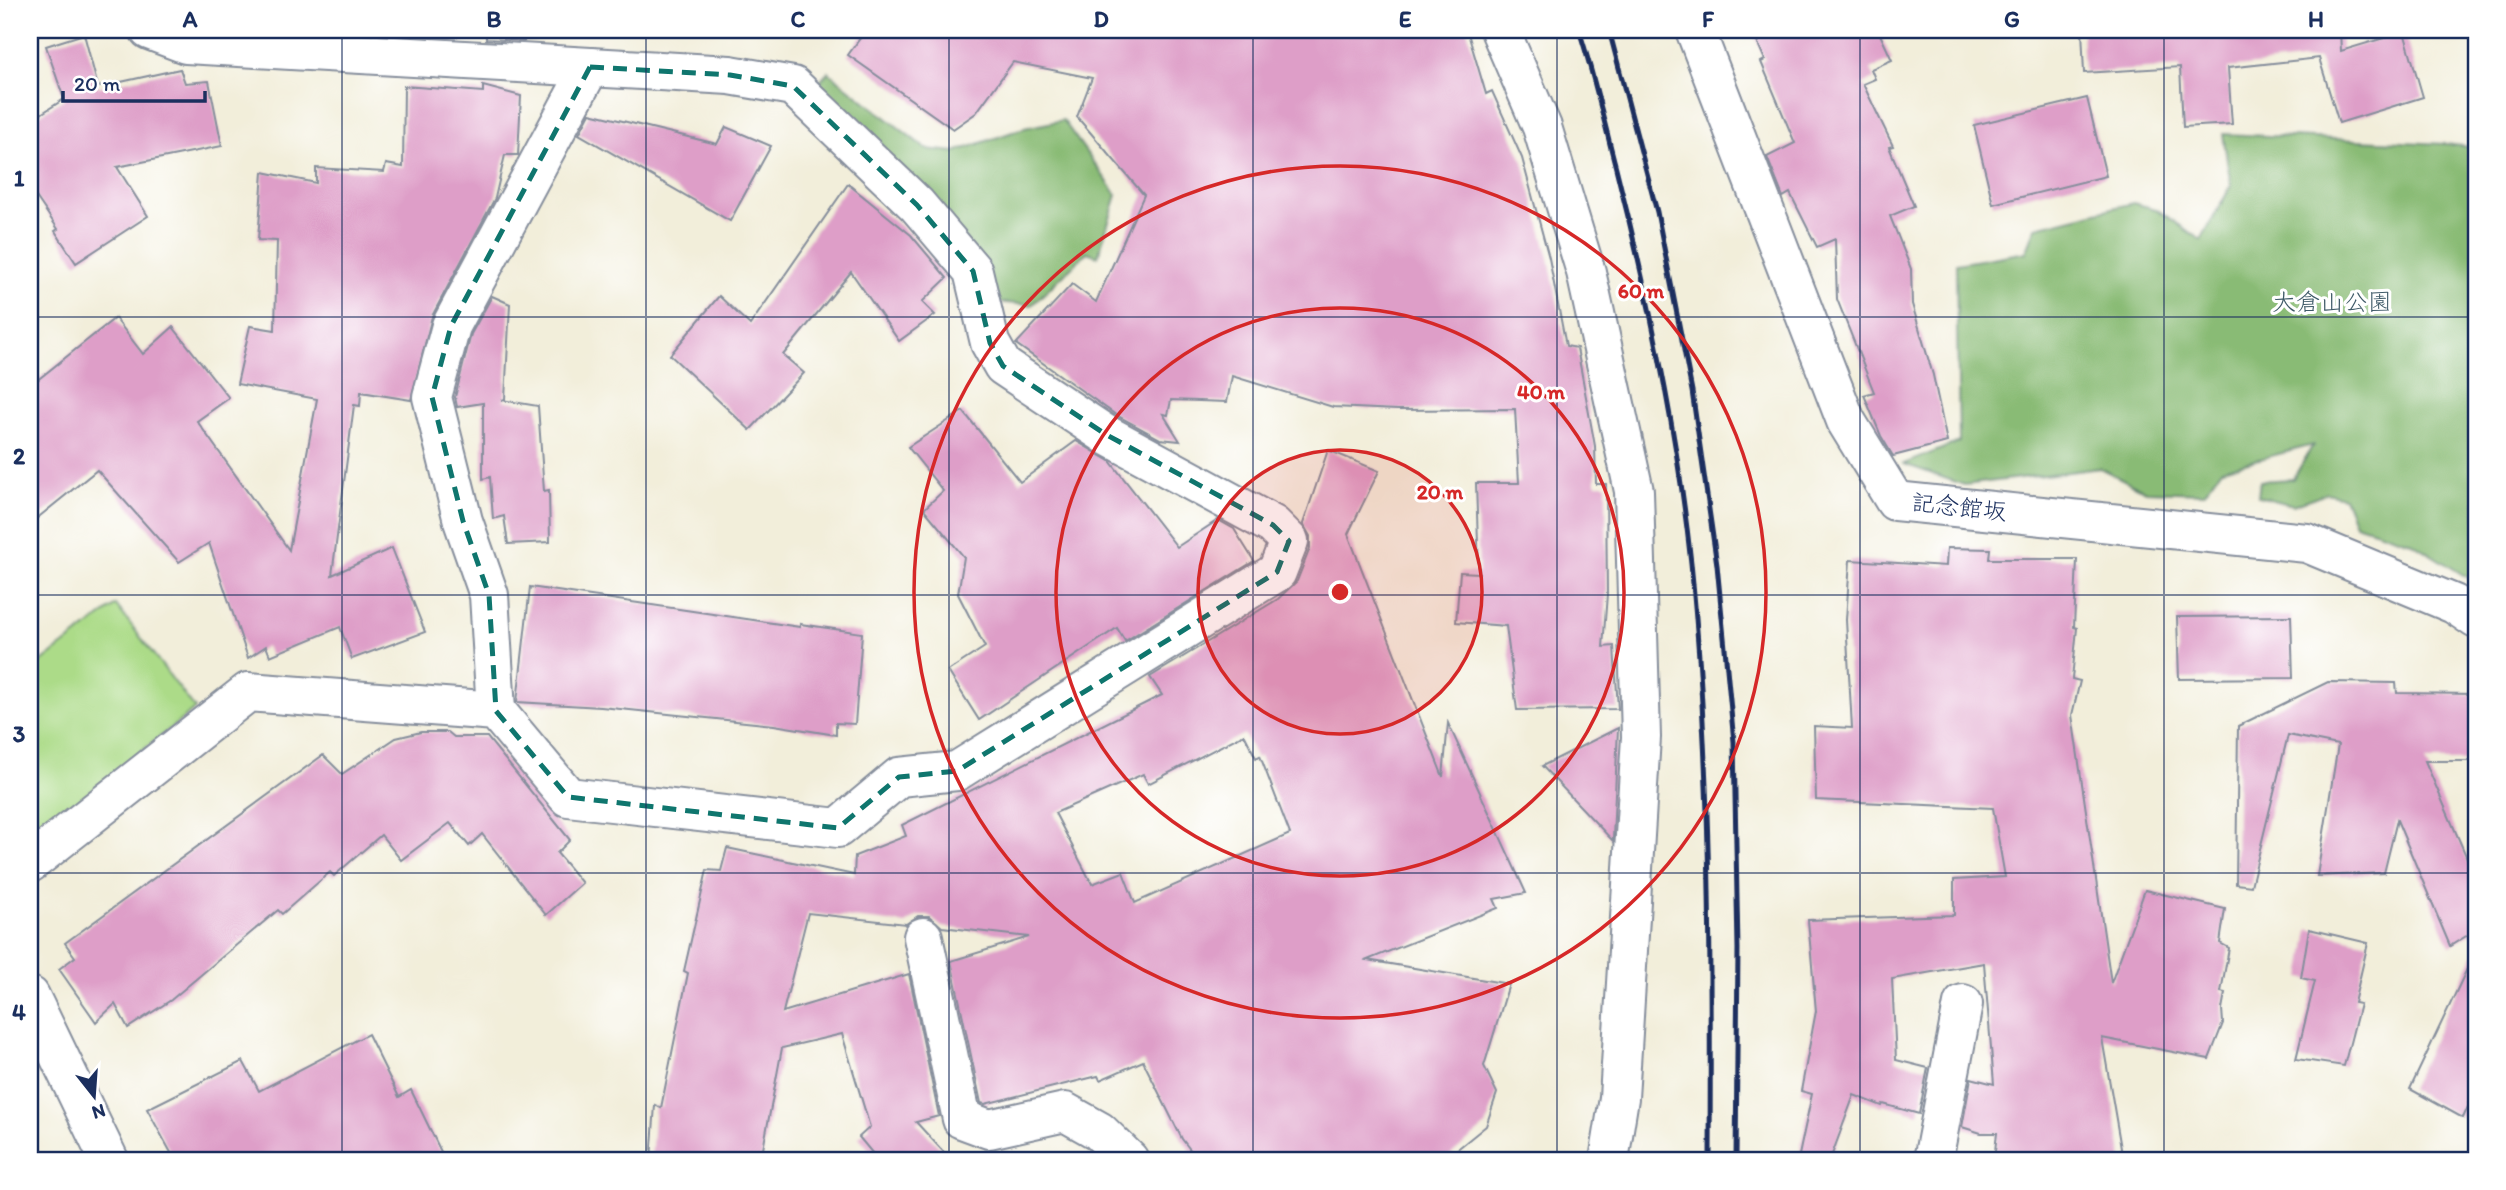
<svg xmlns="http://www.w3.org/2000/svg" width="2506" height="1190" viewBox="0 0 2506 1190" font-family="Itim,'Klee One',sans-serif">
<rect width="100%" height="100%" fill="#fff"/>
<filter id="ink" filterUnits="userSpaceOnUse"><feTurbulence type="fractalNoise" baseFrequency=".0143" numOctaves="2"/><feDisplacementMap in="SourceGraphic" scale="14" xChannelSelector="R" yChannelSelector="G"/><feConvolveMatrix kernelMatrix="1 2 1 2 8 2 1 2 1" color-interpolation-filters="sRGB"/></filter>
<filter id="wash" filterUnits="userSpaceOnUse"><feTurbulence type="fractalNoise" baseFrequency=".00686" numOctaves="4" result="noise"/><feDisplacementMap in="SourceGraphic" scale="28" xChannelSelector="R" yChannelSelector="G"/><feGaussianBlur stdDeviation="1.57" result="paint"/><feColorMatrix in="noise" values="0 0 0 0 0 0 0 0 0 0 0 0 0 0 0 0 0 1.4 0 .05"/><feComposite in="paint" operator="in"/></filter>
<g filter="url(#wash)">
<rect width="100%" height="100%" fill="#f2eeda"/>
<path fill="#acdb88" stroke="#648573" stroke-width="2" d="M116,605L195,709L30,840V671Z"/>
<g fill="#89bb74" stroke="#527569" stroke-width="2">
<path d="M828,72L926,149L955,152L1024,128L1063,120L1117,195L1098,256L1087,252L1032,305L993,302L814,88Z"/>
<path d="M2223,134L2446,144L2476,148V583L2411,542L2355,524L2344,497L2326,493L2293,505L2258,496L2260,481L2293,479L2313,445L2222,469L2204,493L2146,491L2100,468L1964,485L1904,464L1959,442L1956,264L2026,252L2036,227L2133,203L2156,209L2201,240L2231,186Z"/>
</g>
<g id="blocks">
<g fill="#de9ec8" fill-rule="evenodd">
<path d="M486,30H524V41L486,39Z"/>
<path d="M866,30H1467L1486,94L1492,91L1522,158L1549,258L1566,346L1577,348L1595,446L1596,484H1606L1607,594L1603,647L1614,646L1618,709L1517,710L1506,626L1456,622L1460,572L1479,573L1476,483H1519L1515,409L1398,410L1333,407L1232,376L1227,402L1171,400L1168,415L1163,414L1180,441L1160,439L1116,415L1016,344L1072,284L1096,302L1144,195L1077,117L1092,78L1013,62L976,113L953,129L848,55Z"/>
<path d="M1752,30H1878L1892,60L1871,69L1875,79L1863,84L1893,146L1889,147L1914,206L1890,216L1911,269L1912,304L1933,375L1947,442L1893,456L1881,436L1864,395L1874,392L1837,299L1835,239L1817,247L1790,193L1783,197L1767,157L1795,143L1761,62L1765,60Z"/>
<path d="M2082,30H2340L2341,51L2404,32L2423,97L2339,123L2319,58L2228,68L2232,124L2183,127L2180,67L2084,73Z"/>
<path d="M84,34L98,87L180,69L185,83L209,81L222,146L117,167L148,216L76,263L55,231L58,229L30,188V121L64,99L46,46Z"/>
<path d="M404,86L483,92V86L521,96L518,155H505L495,198L432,316L411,400L361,392L360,406L354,405L332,575L392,548L425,632L352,659L340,627L270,656L266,646L248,658L209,543L179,562L97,470L30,524V386L115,318L143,354L173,327L229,398L197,421L289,550L317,399L237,384L250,326L275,330L277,241L258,240L263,172L316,183V168L384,172L386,164L403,167Z"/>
<path d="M2087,98L2106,176L1993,204L1974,125Z"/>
<path d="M590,113L717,144L726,127L771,146L730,221L579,134Z"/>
<path d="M848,184L911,235L947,278L922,302L935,315L899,341L851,272L783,355L804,373L750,430L670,355L719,296L750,325Z"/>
<path d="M492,296L510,304L505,399L502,400L538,406L544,491L549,490L550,542L508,544L504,516L493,519L490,477L483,479V403L457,407L455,397L471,334Z"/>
<path d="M963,411L1020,482L1076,441L1110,461L1177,547L1218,520L1234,529L1254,561L1125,641L1117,628L979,720L948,671L985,647L958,594L964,557L924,509L943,491L908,447Z"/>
<path d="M1328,450L1379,471L1348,534L1443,777L1448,723L1526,893L1494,899L1498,908L1367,960L1509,984L1484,1066L1497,1093L1486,1126L1444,1160H1198L1182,1139L1143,1061L1100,1080L1098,1076L985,1104L981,1103L951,961L1029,937L942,927L929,916H918L906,924L808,913L783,1012L909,974L939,1116L916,1122L951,1160H878L859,1137L870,1127L842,1034L782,1048L761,1160H651L655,1105L661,1108L688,973L684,971L707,870L721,871L727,848L854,875L855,856L906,836L902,825L1162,695L1150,677L1278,599L1297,581L1310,548V536L1303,524ZM1244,734L1256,758L1260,756L1290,834L1135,903L1123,872L1092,884L1055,813L1143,774L1148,784Z"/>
<path d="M1947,548L1990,549L1989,559H2077L2074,627L2077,628L2072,679L2080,681L2072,715L2111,983L2145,890L2225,909L2220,943L2229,948L2221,992L2225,993L2222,1009L2223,1023L2209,1059L2102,1038L2123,1160H1994L1997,1133H1981L1962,1127L1971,1078L1994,1084L1984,963L1892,979L1896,1060L1928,1068L1919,1114L1883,1104L1882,1106L1854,1095L1830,1160H1798L1812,1094L1801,1091L1816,1011L1808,920L1954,915V880L2005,877L1993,808L1816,800L1814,726L1852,728L1846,620L1850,560L1946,566Z"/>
<path d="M530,587L800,627V624L862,633L855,724L836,723V735L774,725L601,707L517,702Z"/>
<path d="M2291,616L2293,678L2179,679L2177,617Z"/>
<path d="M2328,682L2396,683L2397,693L2476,694V761H2425L2476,879V930L2450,946L2397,820L2384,873L2317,876L2338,745L2288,735L2251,886L2236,884L2238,726Z"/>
<path d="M1618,728L1613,838V841L1542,766Z"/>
<path d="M421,732H448L454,737H487L570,840L557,853L582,883L546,915L482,834L469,846L450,823L401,860L381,835L334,876L330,872L282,914L278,910L171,1000L128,1028L115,1004L96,1022L59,969L75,957L65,943L323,755L342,774L396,738Z"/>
<path d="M2309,929L2368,943L2354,1003L2360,1004L2344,1066L2296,1059L2315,981L2301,978Z"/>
<path d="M2476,950V1089L2463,1118L2410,1089Z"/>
<path d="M368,1034L399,1097L411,1090L445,1160H175L147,1109L243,1061L259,1091Z"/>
</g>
</g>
</g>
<g filter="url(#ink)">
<use href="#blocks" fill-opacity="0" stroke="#868e9c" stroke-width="2"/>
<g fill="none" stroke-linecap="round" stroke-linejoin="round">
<defs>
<g id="minor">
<path d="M1500,30L1542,127L1586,272L1634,491L1641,737L1619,1098L1609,1160"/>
<path d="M1695,30L1846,421L1895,501L2307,543L2454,604L2476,619"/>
<path d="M496,711L489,595L463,521L432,397L451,326L590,67"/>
<path d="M30,863L248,692L496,711L568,797L838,828L899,777L957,771L1277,572L1289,541L1273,525L1105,434L1003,366L990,343L973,271L917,205L793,86L730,75L186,44L149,30"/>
<path d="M923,937L962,1119L989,1129L1065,1112L1099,1131L1129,1160"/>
<path d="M30,996L109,1160"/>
<path d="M1933,1160L1963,1004"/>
</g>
</defs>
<use href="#minor" stroke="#868e9c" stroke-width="42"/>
<use href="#minor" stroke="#fff" stroke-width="38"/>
<g stroke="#1b2f5e" stroke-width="5">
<path d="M1579,30C1594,75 1604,122 1616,168C1649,298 1677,430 1691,563C1711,762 1711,961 1710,1160"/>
<path d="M1609,30L1657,212L1692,391L1717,565L1734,742L1738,949L1736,1160"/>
</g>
</g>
</g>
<path fill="none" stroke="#0f766e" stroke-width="5" stroke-dasharray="14 9" stroke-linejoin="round" d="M590,67L730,75L793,86L917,205L973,271L990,343L1003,366L1105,434L1273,525L1289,541L1277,572L957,771L899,777L838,828L568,797L496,711L489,595L463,521L432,397L451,326Z"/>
<path fill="none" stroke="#1b2f5e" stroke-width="2" stroke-opacity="0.55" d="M342,30V1160M646,30V1160M949,30V1160M1253,30V1160M1557,30V1160M1860,30V1160M2164,30V1160M30,317H2476M30,595H2476M30,873H2476"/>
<circle cx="1340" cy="592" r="142" fill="#d62828" fill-opacity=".12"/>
<g fill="none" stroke="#d62828" stroke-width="3.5">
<circle cx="1340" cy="592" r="142"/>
<circle cx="1340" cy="592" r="284"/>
<circle cx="1340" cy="592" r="426"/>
</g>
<g text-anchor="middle" stroke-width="6" stroke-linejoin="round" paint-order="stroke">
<g font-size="24" fill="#3f5a68" stroke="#fff">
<text x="2332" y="310">大倉山公園</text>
</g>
<g font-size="24" fill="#1b2f5e" stroke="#fff">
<text transform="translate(1959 507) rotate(6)" y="8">記念館坂</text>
</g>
</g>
<circle cx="1340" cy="592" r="10" fill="#d62828" stroke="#fff" stroke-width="3.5"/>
<g font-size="21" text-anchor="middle" font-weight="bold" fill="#d62828" stroke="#fff" stroke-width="6" stroke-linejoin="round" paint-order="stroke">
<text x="1641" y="298">60 m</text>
<text x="1541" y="399">40 m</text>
<text x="1440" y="499">20 m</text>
</g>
<rect width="2506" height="1190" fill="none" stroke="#fff" stroke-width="77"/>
<g transform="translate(94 1096) rotate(163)" stroke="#ffffff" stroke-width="5" paint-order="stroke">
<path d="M0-5L12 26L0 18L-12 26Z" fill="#1b2f5e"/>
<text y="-10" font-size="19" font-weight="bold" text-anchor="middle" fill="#1b2f5e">N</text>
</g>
<path d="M63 91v10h142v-10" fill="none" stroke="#1b2f5e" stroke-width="3.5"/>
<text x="74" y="91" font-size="21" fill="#1b2f5e" stroke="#ffffff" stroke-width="5" paint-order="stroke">20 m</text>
<rect x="38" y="38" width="2430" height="1114" fill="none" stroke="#1b2f5e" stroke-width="2.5"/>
<g font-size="23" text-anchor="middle" font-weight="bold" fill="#1b2f5e">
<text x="190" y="27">A</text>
<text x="494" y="27">B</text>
<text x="798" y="27">C</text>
<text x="1101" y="27">D</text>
<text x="1405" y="27">E</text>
<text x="1708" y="27">F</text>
<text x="2012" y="27">G</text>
<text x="2316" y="27">H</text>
<text x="19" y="186">1</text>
<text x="19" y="464">2</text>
<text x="19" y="742">3</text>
<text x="19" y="1020">4</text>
</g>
</svg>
